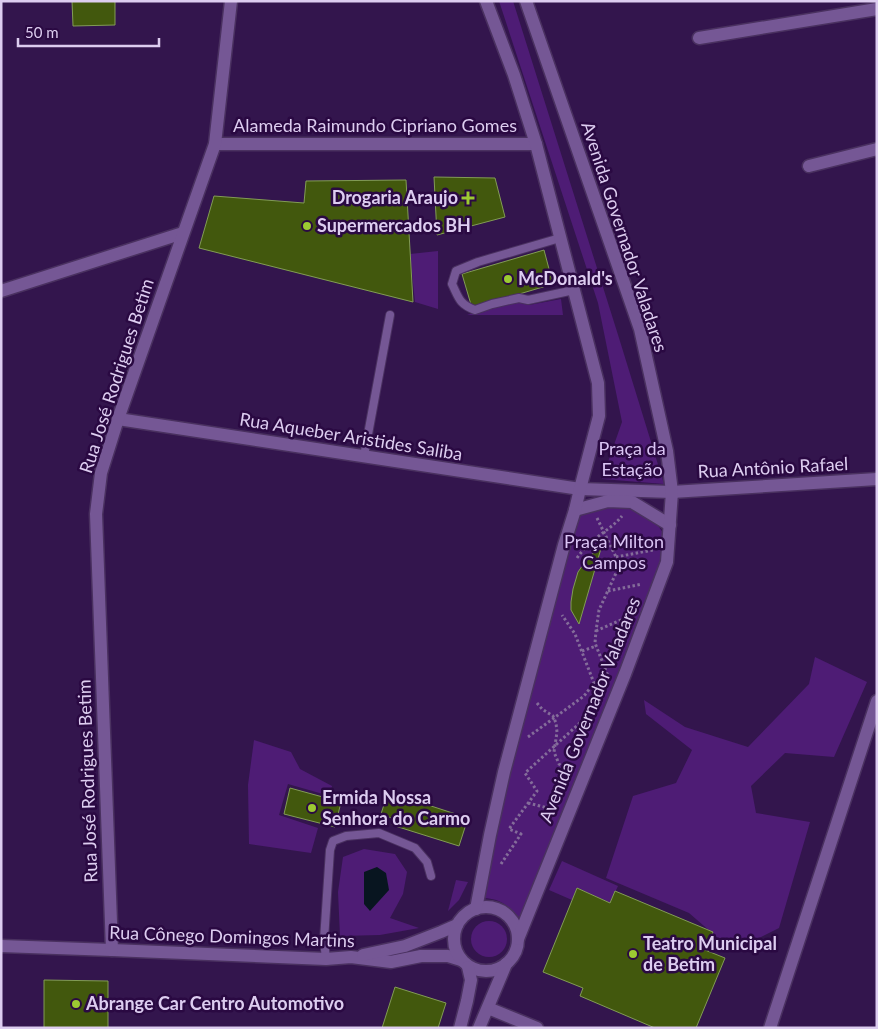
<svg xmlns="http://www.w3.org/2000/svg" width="878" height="1029" viewBox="0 0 878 1029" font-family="Lato,sans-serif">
<rect width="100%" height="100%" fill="#33154d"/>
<g fill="#4e1c75">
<path d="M499,1H513L619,338L664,484L602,479L622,422L598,303Z"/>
<path d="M438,251V309L415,302L410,254Z"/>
<path d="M561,299L563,315H467L514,301L529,305Z"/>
<path d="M608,502L634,507L657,524L663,533L666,550L625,668L519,920C509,905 501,899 483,898L495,825L578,512Z"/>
<path d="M815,657L867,682L834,757L785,753L751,786L756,813L810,822L779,928L733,951L689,913L606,878L633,796L676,783L692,750L646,714L644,700L685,727L748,747L809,684Z"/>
<path d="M254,740L291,752L300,769L332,786L330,796L288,784L279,815L318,828L311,853L249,844L248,785Z"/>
<path d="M364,849L395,854L407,872L403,894L390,918L419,928L380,935L340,936L338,892L343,857Z"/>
<path d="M562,861L618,886L610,903L577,888L572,900L549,890Z"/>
<path d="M456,880L468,882L459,900L448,911Z"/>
<circle cx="489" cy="939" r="18"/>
</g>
<path fill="#081520" d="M377,867L386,873L389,890L370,911L364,904V872Z"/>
<g fill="#42580d" stroke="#829c55">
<path d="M72,1H115V25L73,26Z"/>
<path d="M434,177L495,178L505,217L437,235Z"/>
<path d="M406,180L413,302L199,248L214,196L304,203L306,181Z"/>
<path d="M544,250L553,284L472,308L462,274Z"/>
<path d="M602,545L579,624L571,610V602L573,589L578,572L587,559Z"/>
<path d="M290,788L341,802L335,827L284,814Z"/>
<path d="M388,792L468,818L459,846L392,825L394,819L381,814Z"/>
<path d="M577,888L610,903L615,891L713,932L705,950L725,958L696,1028H655L580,996L583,988L543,972Z"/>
<path d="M44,980L108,981V1028H44Z"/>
<path d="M395,987L446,1003L438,1028H382Z"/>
</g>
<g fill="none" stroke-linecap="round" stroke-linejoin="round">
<defs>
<g id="service">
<path d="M560,238L478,262L456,271L452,284C459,298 459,304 475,310L492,304L519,298L528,300L574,290"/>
<path d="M364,456L390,315"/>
<path d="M326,959L324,940L330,850L333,841L346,836L379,833L415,848L427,862L431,876"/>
</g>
<g id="minor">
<path d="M699,38L877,9"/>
<path d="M215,144H536"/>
<path d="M809,166L877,149"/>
<path d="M1,291L183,233"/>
<path d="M118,419L580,489"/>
<path d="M672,492L877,479"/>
<path d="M1,946L112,950L326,959L351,957L391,962L421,956H448L461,960"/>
<path d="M112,950L96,514L101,473L118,419L215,144L231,1"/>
<path d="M363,955L405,946L441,932L457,925"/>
<path d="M488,1008L537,1028"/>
<path d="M770,1028L877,701"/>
</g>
<g id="tertiary">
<path d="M580,489L672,492"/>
<path d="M575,510L608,501L632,502L670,525"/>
<circle cx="486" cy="939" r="32"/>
<path d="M476,909L490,835L504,772L564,545L575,510L580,489L599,416L598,383L536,144L514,75L486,1"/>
<path d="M518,939L625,674L667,562L672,492L667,451L640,329L526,1"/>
<path d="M460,1028L467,1001L471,980L468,967"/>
<path d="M479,1028L506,964"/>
</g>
</defs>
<use href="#service" stroke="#4a3160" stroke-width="10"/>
<use href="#minor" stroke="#4a3160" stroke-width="15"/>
<use href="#tertiary" stroke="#4a3160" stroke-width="15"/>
<g stroke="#846c9a" stroke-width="3" stroke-dasharray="2.5 2.5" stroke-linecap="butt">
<path d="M597,518L616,557V573L599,610L596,631L595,643L608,676"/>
<path d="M616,557L653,550"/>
<path d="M577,558C582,551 587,545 594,540C603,532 614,526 622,516"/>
<path d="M608,591L642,584"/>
<path d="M596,631L630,616"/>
<path d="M582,651L596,646"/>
<path d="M537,703L542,709L553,716L556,723L557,732L554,752L559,764L568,772"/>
<path d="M528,737L584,696L594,683L575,634L562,615"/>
<path d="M528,803L552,809"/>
<path d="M501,864L521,834L509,829L537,791L525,773L593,711"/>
</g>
<use href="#service" stroke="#755795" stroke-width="8"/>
<use href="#minor" stroke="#755795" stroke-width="12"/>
<use href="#tertiary" stroke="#755795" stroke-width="12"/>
</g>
<g fill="#9cca32" stroke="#2a0942" stroke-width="2">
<path d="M465.5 190.5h5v5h5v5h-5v5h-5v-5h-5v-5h5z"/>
<circle cx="307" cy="226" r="5"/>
<circle cx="508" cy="279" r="5"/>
<circle cx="312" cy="808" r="5"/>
<circle cx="633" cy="954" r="5"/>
<circle cx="76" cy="1004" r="5"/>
</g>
<g text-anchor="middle" stroke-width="5" stroke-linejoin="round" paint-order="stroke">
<g font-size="18" fill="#ddcdf0" stroke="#2a0942">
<text x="375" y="132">Alameda Raimundo Cipriano Gomes</text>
<text transform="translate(624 237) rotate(72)" y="6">Avenida Governador Valadares</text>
<text transform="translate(117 376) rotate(-72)" y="6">Rua José Rodrigues Betim</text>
<text transform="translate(351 437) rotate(9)" y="6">Rua Aqueber Aristides Saliba</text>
<text transform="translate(773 468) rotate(-3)" y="6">Rua Antônio Rafael</text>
<text transform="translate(590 710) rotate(-68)" y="6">Avenida Governador Valadares</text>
<text transform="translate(88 781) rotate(-92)" y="6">Rua José Rodrigues Betim</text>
<text transform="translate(232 937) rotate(2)" y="6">Rua Cônego Domingos Martins</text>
</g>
<g font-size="18" font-weight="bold" fill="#ddcdf0" stroke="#2a0942" text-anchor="start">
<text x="458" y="204" text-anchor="end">Drogaria Araujo</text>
<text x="317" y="232">Supermercados BH</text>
<text x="518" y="285">McDonald's</text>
<text x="322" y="804">Ermida Nossa<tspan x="322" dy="21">Senhora do Carmo</tspan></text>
<text x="643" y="950">Teatro Municipal<tspan x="643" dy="21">de Betim</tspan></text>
<text x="86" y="1010">Abrange Car Centro Automotivo</text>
</g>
<g font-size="18" fill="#dac4f4" stroke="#2a0942">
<text x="632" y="455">Praça da<tspan x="632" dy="21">Estação</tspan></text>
<text x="614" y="548">Praça Milton<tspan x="614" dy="21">Campos</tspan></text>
</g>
</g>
<rect width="878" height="1029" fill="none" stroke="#ddcdf0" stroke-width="5"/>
<path d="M18 38v8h141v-8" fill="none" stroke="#ddcdf0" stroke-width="2.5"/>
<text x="25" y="38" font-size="15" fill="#ddcdf0" stroke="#2a0942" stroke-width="4" paint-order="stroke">50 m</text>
</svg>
